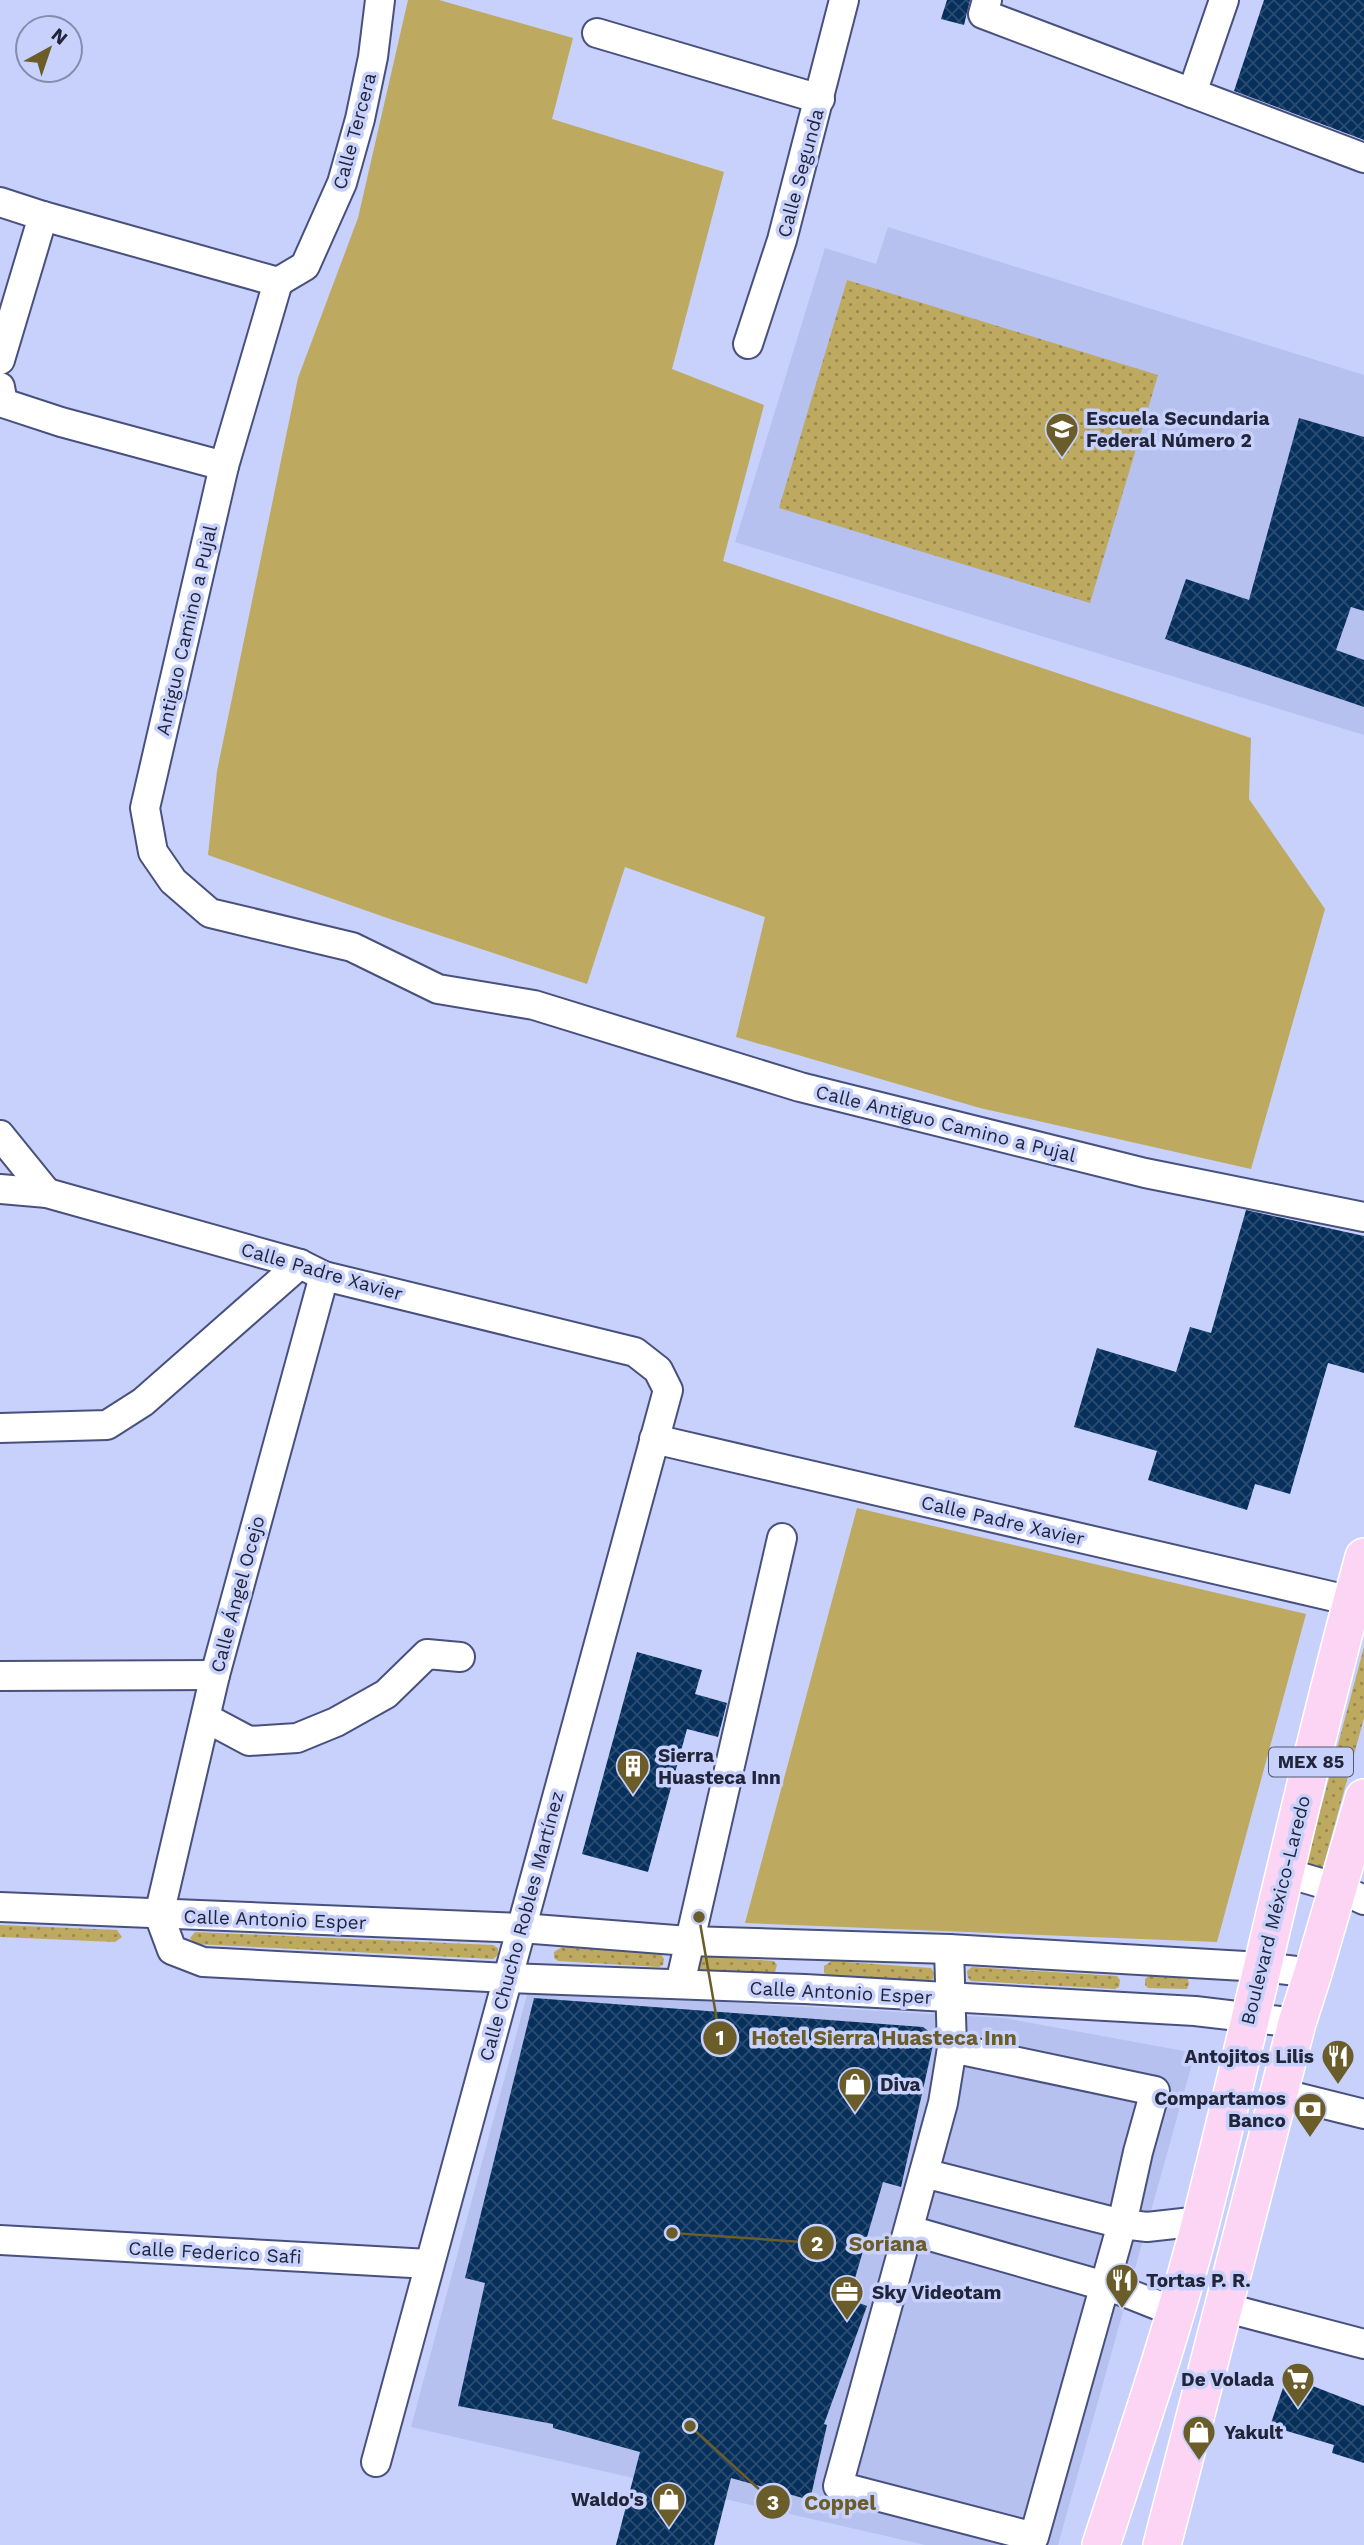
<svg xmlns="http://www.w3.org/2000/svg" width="1364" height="2545" viewBox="0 0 1364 2545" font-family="'Work Sans',sans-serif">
<defs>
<pattern id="park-dots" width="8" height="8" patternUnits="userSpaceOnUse" patternTransform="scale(1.75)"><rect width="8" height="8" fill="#bda95f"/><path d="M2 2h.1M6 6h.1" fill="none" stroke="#99894f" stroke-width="1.8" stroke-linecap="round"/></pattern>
<pattern id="building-cross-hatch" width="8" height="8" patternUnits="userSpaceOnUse" patternTransform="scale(1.75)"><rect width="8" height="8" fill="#062f5c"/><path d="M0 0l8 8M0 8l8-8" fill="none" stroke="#2a4c71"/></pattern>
</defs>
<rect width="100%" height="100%" fill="#c7d1fb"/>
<g fill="#b6c1ef">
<path d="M888,227L1364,375V735L735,542L825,248L876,264Z"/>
<path d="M528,1991L1004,2018L1195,2053L1058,2545H925L411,2427Z"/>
</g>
<g fill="#bda95f">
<path d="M408,0H439L573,38L552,119L724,172L672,369L764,405L723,561L1251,738L1249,799L1325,909L1251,1169L980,1108L736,1037L765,917L625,867L587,984L393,920L208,855L217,771L298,378L358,218Z"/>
<path d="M857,1508L1306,1614L1217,1942L745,1923Z"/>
</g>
<g fill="url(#park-dots)">
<path d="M847,280L1158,375L1090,603L779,508Z"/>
<path d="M1364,1647V1718L1322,1871L1305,1868Z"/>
<path d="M0,1925L117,1930L122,1937L115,1942L0,1937Z"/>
<path d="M195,1932L493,1945L498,1948V1955L493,1959L195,1944L190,1938Z"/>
<path d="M562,1947L661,1954L664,1959L663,1965L659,1967L558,1961L554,1958V1952Z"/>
<path d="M703,1956L774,1961L777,1965L775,1972L772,1974L698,1970L695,1967L699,1957Z"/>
<path d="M832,1961L931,1968L934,1973L933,1979L929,1981L828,1975L824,1973V1966Z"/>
<path d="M972,1967L1117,1976L1120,1980L1119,1987L1115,1989L971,1981L968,1978L967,1971Z"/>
<path d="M1150,1975L1188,1979L1189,1984L1187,1989L1148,1988L1145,1985V1979Z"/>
</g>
<g fill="url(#building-cross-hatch)">
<path d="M947,0H970L964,25L941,19Z"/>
<path d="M1264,0H1364V140L1234,91Z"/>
<path d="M1299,418L1364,437V611L1351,607L1336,650L1364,660V707L1165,639L1186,579L1249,600Z"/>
<path d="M1246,1210L1364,1236V1373L1328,1363L1290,1494L1255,1484L1247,1510L1148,1480L1157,1451L1074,1427L1097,1348L1176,1372L1190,1327L1211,1333Z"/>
<path d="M637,1652L702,1670L695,1694L727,1703L718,1737L687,1729L648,1872L582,1854Z"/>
<path d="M534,1998L923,2027L935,2036L901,2187L883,2182L849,2299L867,2306L824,2424L827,2425L810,2500L731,2478L714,2545H616L640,2452L553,2428V2424L458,2406L485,2283L465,2278Z"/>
<path d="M1287,2376L1364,2406V2463L1332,2453L1334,2445L1270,2426Z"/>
</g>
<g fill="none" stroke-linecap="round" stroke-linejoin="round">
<defs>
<g id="minor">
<path d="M987,0L983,14L1364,158"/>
<path d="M597,33L820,99"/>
<path d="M1192,93L1224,0"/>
<path d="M0,202L43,216L278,282L224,466L145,808L153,852L173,881L210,913L352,947L438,989L534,1005L800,1087L1145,1173L1364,1217"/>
<path d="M278,282L305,266L342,183L360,119L373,57L380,0"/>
<path d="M748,344L782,240L844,0"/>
<path d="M0,360L43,216"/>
<path d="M0,387L3,403L61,422L224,466"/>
<path d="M0,1135L47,1193"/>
<path d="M0,1189L47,1193L300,1264L324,1276L635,1352L658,1370L668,1390L376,2462"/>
<path d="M0,1428L107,1425L143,1402L300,1264"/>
<path d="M654,1439L1352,1601"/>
<path d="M0,1676L215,1675"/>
<path d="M206,1718L249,1741L297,1738L336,1722L386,1694L427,1654L460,1657"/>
<path d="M1283,1872L1338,1888L1364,1900"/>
<path d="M0,1907L521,1928L688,1941L949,1949L1262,1967L1313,1973"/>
<path d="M159,1915L172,1950L203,1962L507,1978L805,1989L1195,2011L1297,2023"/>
<path d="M159,1915L215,1675L324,1276"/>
<path d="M949,1949L952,2048L943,2103L838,2486L1034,2537L1122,2224L1138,2152L1155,2091L952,2048"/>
<path d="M680,1984L782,1538"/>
<path d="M1280,2093L1364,2114"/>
<path d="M924,2173L1122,2224L1147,2227L1201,2221"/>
<path d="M909,2230L1122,2291L1175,2312"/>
<path d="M0,2240L429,2264"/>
<path d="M1223,2307L1364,2344"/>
</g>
<g id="major">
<path d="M1101,2545C1136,2437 1173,2330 1201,2221C1257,2000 1304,1777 1364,1557"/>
<path d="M1162,2545L1297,2023L1313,1973L1364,1798"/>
</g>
</defs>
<use href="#minor" stroke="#48517e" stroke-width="32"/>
<use href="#major" stroke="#fff" stroke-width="40"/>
<use href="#minor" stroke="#fff" stroke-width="28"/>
<use href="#major" stroke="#fbd5f3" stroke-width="37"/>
</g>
<defs>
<symbol id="school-pin" viewBox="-11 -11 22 30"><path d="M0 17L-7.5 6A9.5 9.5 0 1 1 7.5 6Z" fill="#6b5d2a" stroke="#c7d1fb"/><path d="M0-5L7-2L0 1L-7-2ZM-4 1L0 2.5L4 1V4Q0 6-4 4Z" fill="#fff"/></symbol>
<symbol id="building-pin" viewBox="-11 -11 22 30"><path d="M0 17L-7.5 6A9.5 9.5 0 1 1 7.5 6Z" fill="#6b5d2a" stroke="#c7d1fb"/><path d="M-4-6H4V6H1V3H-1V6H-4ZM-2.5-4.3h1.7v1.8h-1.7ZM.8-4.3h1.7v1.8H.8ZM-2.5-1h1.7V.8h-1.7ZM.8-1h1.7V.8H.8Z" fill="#fff"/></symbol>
<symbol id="restaurant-pin" viewBox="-11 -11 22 30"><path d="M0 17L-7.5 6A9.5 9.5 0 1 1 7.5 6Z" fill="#6b5d2a" stroke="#c7d1fb"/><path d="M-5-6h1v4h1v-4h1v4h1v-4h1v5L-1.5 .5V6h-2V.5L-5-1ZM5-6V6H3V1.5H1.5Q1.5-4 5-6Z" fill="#fff"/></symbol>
<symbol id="shop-pin" viewBox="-11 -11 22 30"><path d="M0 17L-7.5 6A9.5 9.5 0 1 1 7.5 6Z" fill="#6b5d2a" stroke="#c7d1fb"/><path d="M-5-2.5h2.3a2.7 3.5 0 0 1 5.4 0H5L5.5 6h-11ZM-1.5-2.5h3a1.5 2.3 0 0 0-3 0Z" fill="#fff"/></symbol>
<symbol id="bank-pin" viewBox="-11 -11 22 30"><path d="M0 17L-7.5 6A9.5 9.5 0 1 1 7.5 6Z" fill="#6b5d2a" stroke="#c7d1fb"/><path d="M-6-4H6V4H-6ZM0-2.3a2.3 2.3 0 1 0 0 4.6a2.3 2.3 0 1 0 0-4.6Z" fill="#fff"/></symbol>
<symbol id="office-pin" viewBox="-11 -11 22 30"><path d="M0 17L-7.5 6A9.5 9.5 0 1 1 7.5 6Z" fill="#6b5d2a" stroke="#c7d1fb"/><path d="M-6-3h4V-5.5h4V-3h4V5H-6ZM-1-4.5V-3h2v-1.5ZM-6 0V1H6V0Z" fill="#fff"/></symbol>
<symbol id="supermarket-pin" viewBox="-11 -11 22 30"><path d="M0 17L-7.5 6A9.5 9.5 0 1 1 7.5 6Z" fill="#6b5d2a" stroke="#c7d1fb"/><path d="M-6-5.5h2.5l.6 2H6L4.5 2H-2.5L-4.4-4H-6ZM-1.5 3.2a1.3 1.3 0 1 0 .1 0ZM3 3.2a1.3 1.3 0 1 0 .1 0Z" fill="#fff"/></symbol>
</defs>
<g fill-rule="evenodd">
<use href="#school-pin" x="1043" y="410" width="38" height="52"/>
<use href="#building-pin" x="614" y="1747" width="38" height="52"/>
<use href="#restaurant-pin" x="1319" y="2037" width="38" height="52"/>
<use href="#shop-pin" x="836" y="2065" width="38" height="52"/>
<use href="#bank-pin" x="1291" y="2090" width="38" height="52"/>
<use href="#restaurant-pin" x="1103" y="2261" width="38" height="52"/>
<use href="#office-pin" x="828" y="2273" width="38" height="52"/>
<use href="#supermarket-pin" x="1279" y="2360" width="38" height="52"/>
<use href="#shop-pin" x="1180" y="2413" width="38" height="52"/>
<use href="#shop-pin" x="650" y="2480" width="38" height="52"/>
</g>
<g text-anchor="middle" stroke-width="7" stroke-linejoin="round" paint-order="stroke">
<rect fill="#c7d1fb" stroke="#535973" stroke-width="2" x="1269" y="1747.5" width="84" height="29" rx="5"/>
<g font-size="18" font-weight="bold" fill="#212539">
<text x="1311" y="1768">MEX 85</text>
</g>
<g font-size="19" fill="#212539" stroke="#c7d1fb">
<text transform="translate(354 131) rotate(-75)" y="7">Calle Tercera</text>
<text transform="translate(800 173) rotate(-75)" y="7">Calle Segunda</text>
<text transform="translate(186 630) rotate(-77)" y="7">Antiguo Camino a Pujal</text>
<text transform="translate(946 1123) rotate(14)" y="7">Calle Antiguo Camino a Pujal</text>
<text transform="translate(322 1271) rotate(16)" y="7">Calle Padre Xavier</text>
<text transform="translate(1003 1520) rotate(13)" y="7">Calle Padre Xavier</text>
<text transform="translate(237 1594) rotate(-75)" y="7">Calle Ángel Ocejo</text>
<text transform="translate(1275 1910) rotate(-76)" y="7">Boulevard México-Laredo</text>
<text transform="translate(275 1919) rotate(2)" y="7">Calle Antonio Esper</text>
<text transform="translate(521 1926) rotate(-75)" y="7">Calle Chucho Robles Martínez</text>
<text transform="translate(841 1992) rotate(3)" y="7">Calle Antonio Esper</text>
<text transform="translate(215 2252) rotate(3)" y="7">Calle Federico Safi</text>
</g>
<g font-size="19" font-weight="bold" fill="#212539" stroke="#c7d1fb" text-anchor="start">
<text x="1086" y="425">Escuela Secundaria<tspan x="1086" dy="22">Federal Número 2</tspan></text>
<text x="658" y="1762">Sierra<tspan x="658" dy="22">Huasteca Inn</tspan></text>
<text x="1314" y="2063" text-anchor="end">Antojitos Lilis</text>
<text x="880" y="2091">Diva</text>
<text x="1286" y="2105" text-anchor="end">Compartamos<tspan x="1286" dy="22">Banco</tspan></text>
<text x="1146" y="2287">Tortas P. R.</text>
<text x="872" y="2299">Sky Videotam</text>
<text x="1274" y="2386" text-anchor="end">De Volada</text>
<text x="1224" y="2439">Yakult</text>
<text x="644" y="2506" text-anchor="end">Waldo's</text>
</g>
</g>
<path fill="none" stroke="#6b5d2a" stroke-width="2.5" d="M699 1917L720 2038M672 2233L817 2243M690 2426L773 2502"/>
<g fill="#6b5d2a" stroke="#c7d1fb" stroke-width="2.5">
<circle cx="699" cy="1917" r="7"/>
<circle cx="672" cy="2233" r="7"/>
<circle cx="690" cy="2426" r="7"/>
<circle cx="720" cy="2038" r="18"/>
<circle cx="817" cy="2243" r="18"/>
<circle cx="773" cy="2502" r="18"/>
</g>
<g font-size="21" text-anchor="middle" font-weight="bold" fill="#fff">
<text x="720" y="2045">1</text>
<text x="817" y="2251">2</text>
<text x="773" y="2510">3</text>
</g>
<g font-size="21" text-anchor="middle" font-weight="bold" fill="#6b5d2a" stroke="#c7d1fb" stroke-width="7" stroke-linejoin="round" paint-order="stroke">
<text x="884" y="2045">Hotel Sierra Huasteca Inn</text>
<text x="888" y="2251">Soriana</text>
<text x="840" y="2510">Coppel</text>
</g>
<g transform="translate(49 49) rotate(40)"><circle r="33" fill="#c7d1fb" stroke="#858cad" stroke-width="2"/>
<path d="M0-5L12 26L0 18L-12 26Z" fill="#6b5d2a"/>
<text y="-10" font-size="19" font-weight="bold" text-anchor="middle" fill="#212539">N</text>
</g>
</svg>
